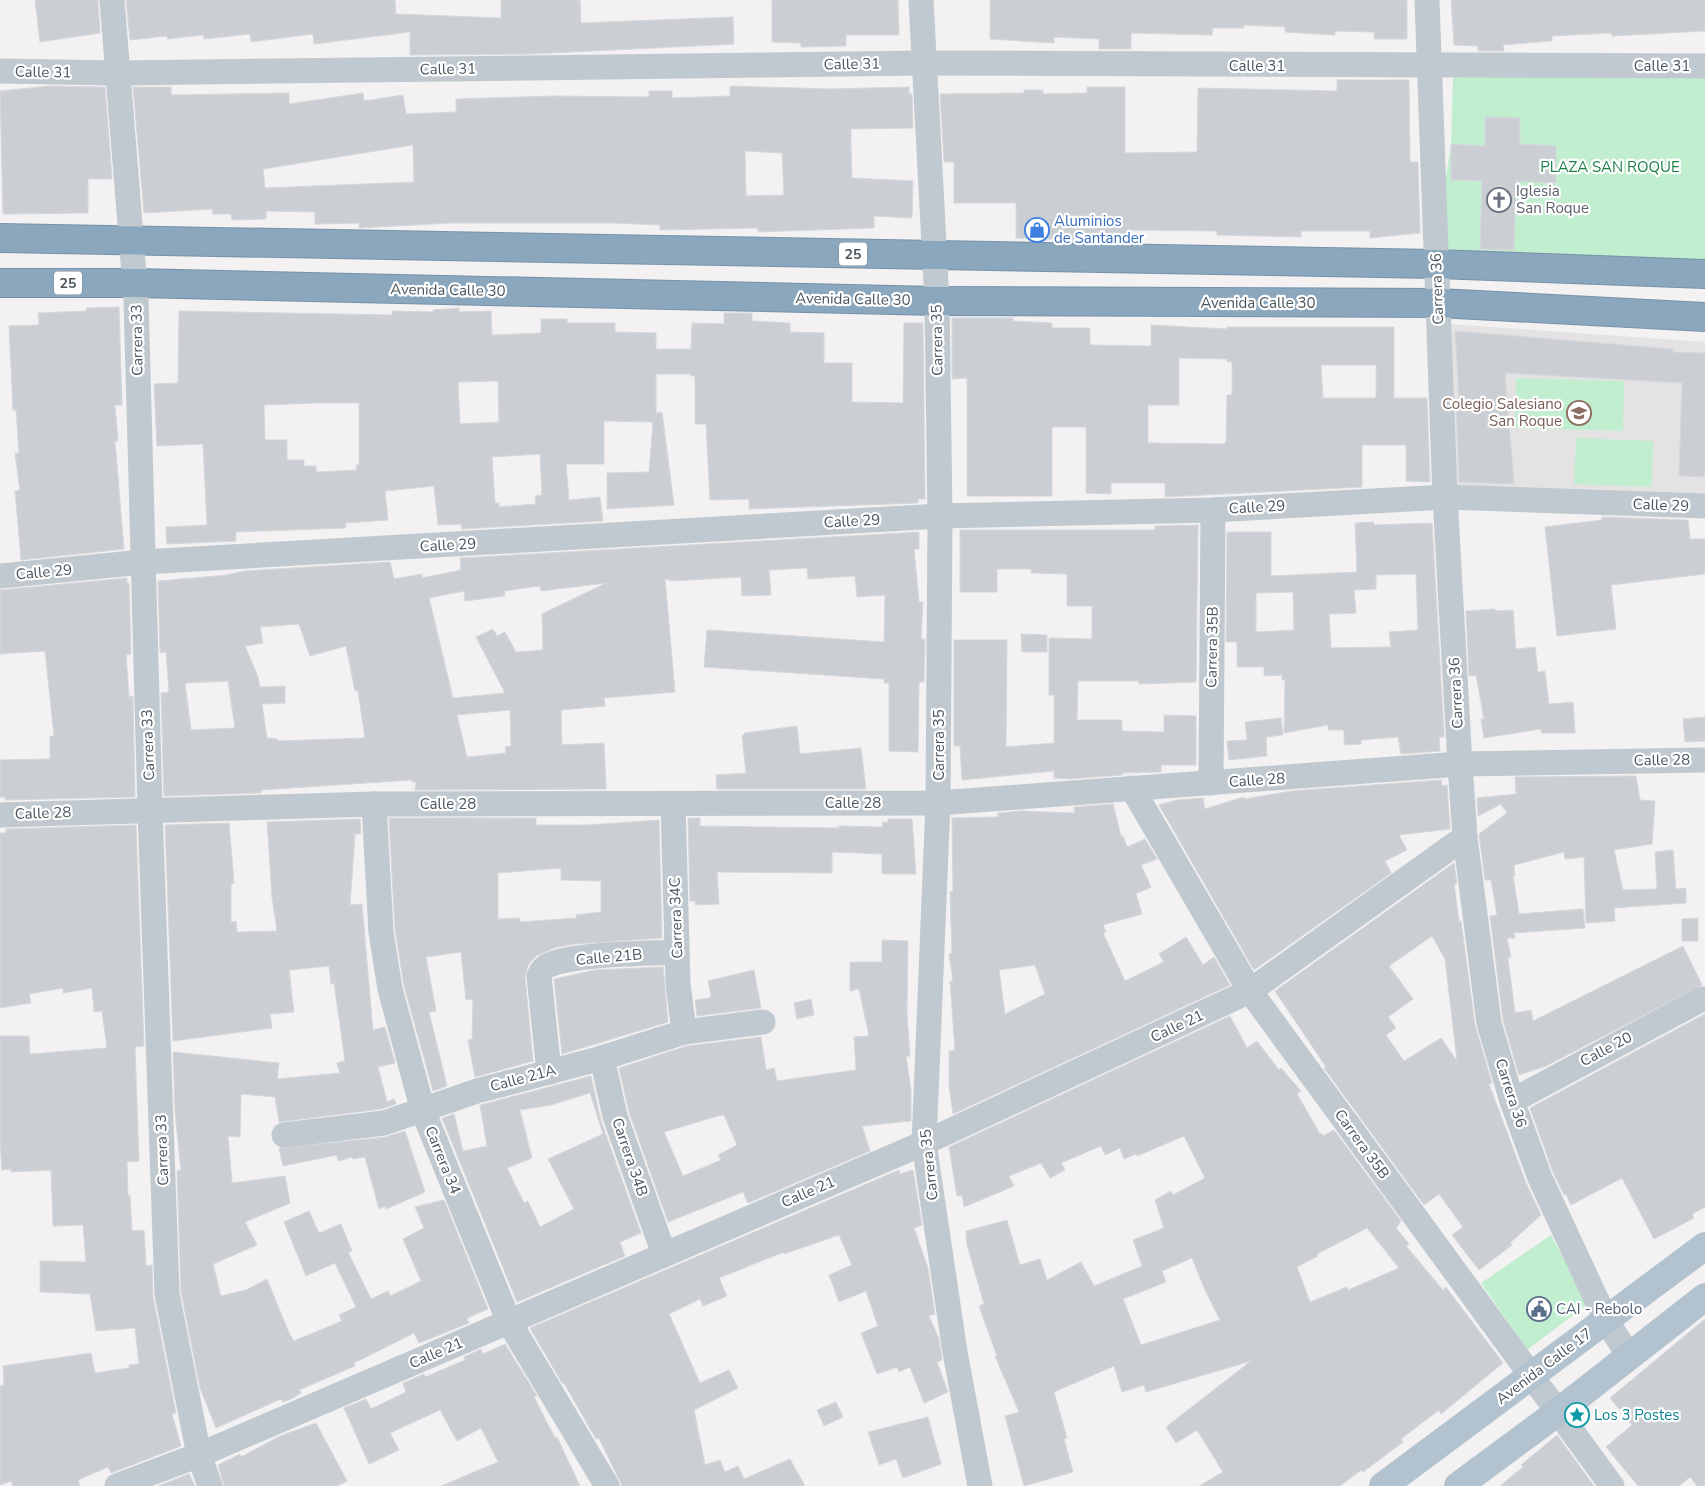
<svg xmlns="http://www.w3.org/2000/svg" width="1705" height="1486" viewBox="0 0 1705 1486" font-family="'Nunito Sans',sans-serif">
<rect width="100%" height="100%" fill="#f3f1f1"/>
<path fill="#e4e2e3" d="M1448,324L1705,342V493L1474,494L1460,489L1455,483Z"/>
<g fill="#c2eed0">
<path d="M1705,70V268L1435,251L1451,144L1453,75Z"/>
<path d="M1516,378L1624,381L1623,431L1515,428Z"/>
<path d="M1576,438L1653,441L1652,487L1574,484Z"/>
<path d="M1551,1235L1588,1304L1527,1350L1481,1283Z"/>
</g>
<g fill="#cbcfd3" stroke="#d5d8dc" fill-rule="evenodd">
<path d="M35,0H98L100,33L40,42Z"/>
<path d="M126,0H395L396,14L501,18V0H580L581,23L733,17L734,44L531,54L410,55V32L314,44L313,34L251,42L250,34L204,39L203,35L167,39V36L130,40Z"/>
<path d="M772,0H898L899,35H846V46L801,47V43L772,42Z"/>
<path d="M990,0H1407V39H1374V32L1335,31V35L1285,32V27L1244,25V28H1213L1212,35L1131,33V49H1099V39L1054,37V43L990,39Z"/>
<path d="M1451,0H1705V31L1612,36L1611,33L1552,36V41L1503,45L1504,51H1478V46L1454,45Z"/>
<path d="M1337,80H1409L1410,162H1418L1420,233L1370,238V231H1301V237L1217,235V231L1131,230V243L1054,241V239L1016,238V203H954V162H944L940,94L1024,93V90H1043V94L1087,93V87H1125V153L1197,152L1198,88L1337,91Z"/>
<path d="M50,86L105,87L112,179H88V213L3,214L0,91Z"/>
<path d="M730,86L831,89L909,87V94H912L913,128L851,129V144L852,178L913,181L912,218L874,216V228L758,232V228L660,230V225L614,223H449L359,228V223L315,224V212L266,211V219L232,220L231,214H213L212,209L144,213L133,87H171V95L289,93V104L363,93L364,101L403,95L406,114L456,112V99L553,96L649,97V91H672V98L730,96ZM413,145L414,182L265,188L263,169ZM745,151L782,153L784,195L746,196Z"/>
<path d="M1485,117L1520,118V144L1556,146V183L1516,181L1514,250L1480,249L1482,181L1451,180V144L1485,146Z"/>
<path d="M119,307L122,405H115L118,441H115L124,549L21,560L15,491L20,490L15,453H19L16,410H13L9,326L39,325L38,313L87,311L86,308Z"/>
<path d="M459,308V312L491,311L492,335L541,333V319H567V323H615V332L656,333V349H691L692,323L724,324V313H752V321L790,323V332L824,333V363H852V402L903,403L904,323H923L925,499H918V503L749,509V499L710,500L706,424H695V376H691V374H656V413L662,412L674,505L607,509V473L649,472L653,422L604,421V464H566L569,500L600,497L603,521L462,529L461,524L438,525L434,486L385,491L388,520L345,523L346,528L236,532V541L167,544L166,527L207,525L203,444L157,446L154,384L178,383L179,311L392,315V311L433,312V310ZM498,381L499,422L460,424L458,382ZM316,403H359V465H356L357,470L316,472V466H304V460H287V440H265L264,405ZM540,454L542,495L535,496L536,504L499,507V503H495L492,457Z"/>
<path d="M952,318H1013V321L1052,323V328H1090V345L1151,346V325L1227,329V327H1394V398H1427L1430,482L1406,481V445H1362V487L1165,497V483H1111V494L1086,493V427H1052V496H967V378L952,379ZM1179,358L1227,359V362H1232V395H1227L1226,442L1224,444L1148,443V405H1179ZM1321,365H1376V398H1323Z"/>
<path d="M1455,331L1673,349V352L1705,353V477L1679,476L1682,383L1505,373L1514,484L1459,482L1456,399H1459Z"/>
<path d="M1602,517L1688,520L1690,539H1705V574L1611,585L1616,629L1557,636L1545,527L1602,520Z"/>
<path d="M1374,522V525L1432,523L1444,733V737H1439L1440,751L1401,754L1398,737L1361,740V744L1344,745V730H1328V725L1284,733L1285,680H1282V675L1264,676V667H1237V642H1226L1227,532H1271V576L1357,572L1355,523ZM1416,574L1418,630L1389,632L1391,647L1331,648L1329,614L1356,613L1354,590L1376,589V575ZM1293,592L1294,630L1256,632V593Z"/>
<path d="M1198,525L1196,682L1139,684V681H1078L1077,720H1122V731L1164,732V715L1196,716V765H1161V772L1122,773V775L1068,779L1054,778V771L962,780L960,746H954V640H1007L1006,747L1054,743V695H1049V638L1092,639V606H1067V574L1031,573V569H997V592H960V530H1155V526Z"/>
<path d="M919,532V549H914L919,602H923L921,639H925L924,682H919L918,752L889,751V683H884V679L704,667L707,630L884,642L885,595L857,597L855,576L808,579L807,568L769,570L771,595L742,596L741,577L672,581L665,579L675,692L604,698L605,706L561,710L562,745L604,743L606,789L415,790L416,782H412L411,780L261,790V793L164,796L161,693L169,692L166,652L160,653L158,581L227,575L244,571L390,562L394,579L422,574V578L461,570L460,558ZM606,583L542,614L543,650L516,652L505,632L497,636L493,629L476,637L505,693L453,698L429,598L464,591L465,601L505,596L504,591L540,586L541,591ZM299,624L310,656L346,646L355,691H358L365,738L278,741V739L267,738L262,704L285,703V686L260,687L258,677L245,646L263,643L260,627ZM228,681L235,728L191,730L185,683ZM510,710L511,746L505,747L506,753L467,757L457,715Z"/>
<path d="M127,578V583H129L131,654L126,655L129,697L133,696L135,797L5,800V797H0V760L50,759V736H54L45,651L0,654V590Z"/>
<path d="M1495,609V611L1513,610L1516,649L1535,647L1538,672L1545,671L1549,704L1573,702L1575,733H1541V729L1484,738L1481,719H1484L1476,675L1469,676L1466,611Z"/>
<path d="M1021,634L1047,635V652H1022Z"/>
<path d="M1705,717V741L1685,742L1683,719Z"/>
<path d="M1281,718L1283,735L1266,737L1267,756L1229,760L1227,741L1247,740L1245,722Z"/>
<path d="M797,726L800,754L861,748L866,789H717L716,775L746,773L742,736L745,733Z"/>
<path d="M1636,776L1640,800L1655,801L1652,844L1614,850L1623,890L1657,889L1655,852L1673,850L1676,889L1686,888V903L1614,908L1615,921L1586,923L1584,857L1565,859L1564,852L1514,865L1515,876H1513L1519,914L1583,909L1585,928L1514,933L1515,938H1507L1511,957L1508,958L1515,1013L1531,1010L1533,1021L1683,946L1702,985L1546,1066L1519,1075L1503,1020L1490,916L1497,915L1491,880H1485L1479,834L1507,813L1501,804L1478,816L1477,798L1516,794L1515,777Z"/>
<path d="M1441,780L1442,786L1447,785L1450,829L1399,835L1407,850L1385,861L1391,873L1254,970L1159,805L1177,800L1203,798L1205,809L1244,797L1245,799L1291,791Z"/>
<path d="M1113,804L1121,836H1123L1127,847L1145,839L1157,859L1141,865L1151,887L1136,894L1142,914L1103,925L1106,932L1103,933L1125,981L1164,962L1159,954L1186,937L1203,965L1214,957L1230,985L953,1114L949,1086V1051L955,1050L950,981H953L949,954L952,953L950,892L953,891L952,818L998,817V813L1021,811L1075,813L1074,807ZM1035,965L1045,994L1005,1014L999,970Z"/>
<path d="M389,818H536V825H589L659,820L662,938L575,944L557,947L536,956L528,965L525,977L533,1061L475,1077L468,1040L472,1039L473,999L466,1000L461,952L426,957L436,1011L429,1012L447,1086L433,1091L404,986L395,930ZM561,868V880L601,881V912L576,915L577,918L520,922V918L498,919V873Z"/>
<path d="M688,818H700V826L839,828V826L883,827L882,822H888V819H912L916,874H882V854L832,852V873L717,872L719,904L695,905V901H690Z"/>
<path d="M360,819L361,834H355L350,905L362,904L373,1030L385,1027L395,1063L378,1067L387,1102L394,1099L396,1104L381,1109L279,1122L275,1097L241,1094L240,1137L228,1136L232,1183L285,1176L290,1203L245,1222L257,1245L213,1264L221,1296L246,1290L267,1279L289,1333L294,1341L342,1321L339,1315L356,1307L335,1263L306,1276L284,1222L309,1211L319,1233L341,1224L352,1251L348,1252L371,1299L388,1291L390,1296L421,1281L403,1239L424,1228L415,1207L444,1200L488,1309L467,1318L469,1323L419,1343L414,1333L354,1363L355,1366L299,1390L301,1393L291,1399L283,1402L281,1399L216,1428L200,1388L181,1292L177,1171L181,1170L175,1112L173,1052L279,1063L277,1079L340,1073L337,1063L345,1061L334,983L331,984L329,966L289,970L294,1012L270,1014L272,1028L173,1041L165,825L229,823L234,883L231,884V922L236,921L237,932L277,931L272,897L267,822Z"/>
<path d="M136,825L144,1046L135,1047L139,1161L127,1162L128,1196L130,1195L132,1231L144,1230L146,1266L152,1265L153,1297L176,1413L172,1414L181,1446L111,1473L108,1467L78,1480L80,1486H13L11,1481L0,1485V1386L4,1385L3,1366L91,1353L95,1373L129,1368V1365L139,1364L135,1328L96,1331L90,1294L40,1292V1261L86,1262L83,1225L53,1226L51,1170L11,1172V1169L2,1170L0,1141V1036H29L30,1054L107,1048L102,1011L94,1012L92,988L63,993V988L29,994L31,1003L0,1008V833H6V829Z"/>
<path d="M1454,863L1457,884H1454L1459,921H1461L1475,1025L1492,1083L1489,1084L1526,1183L1541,1215L1510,1243L1512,1245L1479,1270L1452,1235L1463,1227L1439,1194L1424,1205L1324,1068L1326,1067L1275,991ZM1432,936L1445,959L1457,1061L1441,1038L1404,1061L1386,1035L1396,1028L1388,1017L1413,999L1389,966Z"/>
<path d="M1698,918V941H1682V919Z"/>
<path d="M882,940L908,941L907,1013L910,1056H906L911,1090V1121L862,1126L870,1151L748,1203L743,1192L668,1222L629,1112L619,1068L687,1046L761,1037L766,1070L774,1068L777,1081L856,1070L854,1037L869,1036L859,989L850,991V962H882ZM721,1115H724L737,1145L718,1155L721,1160L683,1176L664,1132Z"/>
<path d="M663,967L668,1022L562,1054L554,979L595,970Z"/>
<path d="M754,970L761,1008L697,1016L695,1000L709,998L711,996L708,981Z"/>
<path d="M811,999L814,1015L797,1019L794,1003Z"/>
<path d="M1705,1014V1207L1692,1214L1694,1218L1654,1239L1622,1178L1571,1205L1566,1194L1564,1195L1553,1172L1530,1108Z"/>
<path d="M1230,1016L1247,1048L1257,1041L1279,1070L1281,1068L1301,1091L1297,1094L1320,1134L1322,1133L1323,1136L1334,1130L1401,1221L1396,1228L1409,1244L1406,1246L1443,1290L1446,1287L1503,1363L1441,1414L1439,1410L1401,1439L1403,1442L1363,1472L1361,1470L1340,1486H1199L1223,1472L1197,1430L1176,1443L1166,1427L1251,1361L1146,1392L1144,1385L1122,1392L1114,1366L1054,1392L1067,1438L1064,1439L1073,1472L1024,1486L1005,1416L1019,1412L995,1356H997L979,1306L984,1304L967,1245L966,1231L1007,1220L1020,1265L1040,1259L1047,1280L1081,1262L1094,1286L1142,1266L1133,1240L1164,1228L1155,1200L1171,1191L1173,1195L1205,1178L1184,1136L1137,1156L1136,1154L1124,1159L1120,1148L1105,1155L1101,1146L1061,1163L1065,1170L1050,1178L1041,1163L1009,1176L1014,1186L964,1207L962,1195L957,1196L949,1147ZM1367,1228L1399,1268L1348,1290L1347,1287L1310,1302L1297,1267L1318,1256L1317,1254ZM1192,1258L1205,1290L1220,1320L1141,1345L1123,1299L1166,1282L1162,1271Z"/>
<path d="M591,1076L601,1121L641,1233L620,1242L625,1256L517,1302L442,1118L454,1114L463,1151L487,1146L480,1105ZM590,1093L603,1134L548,1159L574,1209L540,1227L528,1201L524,1203L507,1168L532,1158L520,1110L551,1105Z"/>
<path d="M405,1131L425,1192L386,1209L385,1206L379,1209L365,1157L353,1159L352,1157L338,1161L337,1155L283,1166L279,1148L386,1137Z"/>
<path d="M899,1170L900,1174L913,1170L922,1225L914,1228L928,1268L935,1314L929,1316L939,1339L942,1360L937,1362L948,1392L924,1403L910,1367L899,1372L897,1367L877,1374L861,1333L878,1326L866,1291L839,1302L829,1275L852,1265L839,1235L784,1254V1252L719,1278L727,1296L703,1306L700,1299L669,1314L700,1383L729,1370L738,1388L694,1410L705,1465L720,1460L725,1472L738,1466L744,1479L790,1459L805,1486H622L599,1438L596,1439L564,1383H562L530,1328Z"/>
<path d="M1705,1319V1486H1697L1690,1477L1679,1486H1638L1606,1447L1632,1425L1610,1398Z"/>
<path d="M505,1344L537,1396L534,1397L555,1438L557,1437L580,1486H441L498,1462L481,1428L457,1441L440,1410L390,1433L399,1450L369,1464L344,1408L366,1399L371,1409L406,1392L403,1383L424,1374L425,1377L465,1360L464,1357L481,1349L483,1354Z"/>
<path d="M836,1402L843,1417L824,1426L817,1410Z"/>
<path d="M928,1417L941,1464L903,1478L896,1459L879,1465L868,1432Z"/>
<path d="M316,1423L347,1481L337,1486H224L218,1465L240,1454L241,1457L280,1436Z"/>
<path d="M1557,1435L1594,1486H1500L1523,1467L1521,1465Z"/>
<path d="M189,1474L195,1486H158Z"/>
</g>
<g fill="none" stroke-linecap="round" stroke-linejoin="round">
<defs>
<g id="highway">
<path d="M0,238L1436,264L1705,274"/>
<path d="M0,283H135L937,301L1438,303L1705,317"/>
</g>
</defs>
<use href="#highway" stroke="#7692a9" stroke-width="30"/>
<g stroke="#bfc9cf" stroke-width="25">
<path d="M112,0L136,299L150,809L167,1294L199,1455L210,1486"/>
<path d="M921,0L937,301L940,516L938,803L924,1143L955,1352L980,1486"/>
<path d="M1427,0L1445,497L1460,764L1465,837L1489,1023L1512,1101L1540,1178L1606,1320L1629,1356"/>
<path d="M0,71L119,73L926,63L1705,66"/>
<path d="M0,576L143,562L940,516L1213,510L1445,497L1705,506"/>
<path d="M1211,783L1213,510"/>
<path d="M1132,788L1250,991L1612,1486"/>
<path d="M374,804L381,932L390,989L423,1111L509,1322L607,1486"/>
<path d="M673,804L678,983L684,1032"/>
<path d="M0,815L374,804L938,803L1460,764L1705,760"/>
<path d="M602,1058L615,1116L664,1254"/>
<path d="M549,1072L539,976C541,971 543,967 549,965C578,953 644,954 677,952"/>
<path d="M1512,1101L1702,999"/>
<path d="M284,1135L384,1123L477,1091L602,1058L684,1032L763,1022"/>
<path d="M117,1486L199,1455L924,1143L1250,991L1465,837"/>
</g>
<g stroke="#b2c2ce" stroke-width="28">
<path d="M1383,1486L1705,1246"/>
<path d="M1458,1486L1558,1412L1705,1297"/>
</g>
<use href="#highway" stroke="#8ba7bd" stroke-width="28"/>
</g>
<defs>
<symbol id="church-ring" viewBox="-11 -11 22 22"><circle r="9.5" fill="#fff" stroke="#6b7280" stroke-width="1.5"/><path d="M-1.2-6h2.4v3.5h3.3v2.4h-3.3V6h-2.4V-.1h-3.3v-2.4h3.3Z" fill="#6b7280"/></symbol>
<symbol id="shop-ring" viewBox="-11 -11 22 22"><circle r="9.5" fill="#fff" stroke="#3f7fe0" stroke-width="1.5"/><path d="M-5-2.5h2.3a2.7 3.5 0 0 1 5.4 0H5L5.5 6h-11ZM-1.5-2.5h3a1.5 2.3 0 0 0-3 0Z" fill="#3f7fe0"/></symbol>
<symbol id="school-ring" viewBox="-11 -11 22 22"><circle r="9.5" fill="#fff" stroke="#8d6e63" stroke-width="1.5"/><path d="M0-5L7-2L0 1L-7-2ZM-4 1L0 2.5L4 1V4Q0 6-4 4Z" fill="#8d6e63"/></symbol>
<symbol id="civic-ring" viewBox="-11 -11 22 22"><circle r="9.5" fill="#fff" stroke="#5c6f8a" stroke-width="1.5"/><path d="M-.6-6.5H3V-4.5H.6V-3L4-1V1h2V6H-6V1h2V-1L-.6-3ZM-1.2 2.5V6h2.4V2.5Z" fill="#5c6f8a"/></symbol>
<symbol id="sight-ring" viewBox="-11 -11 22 22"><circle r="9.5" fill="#fff" stroke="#0f9aa8" stroke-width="1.5"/><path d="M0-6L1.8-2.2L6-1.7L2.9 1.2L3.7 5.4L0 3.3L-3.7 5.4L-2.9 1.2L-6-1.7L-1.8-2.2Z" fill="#0f9aa8"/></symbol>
</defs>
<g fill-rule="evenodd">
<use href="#church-ring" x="1485" y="186" width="28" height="28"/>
<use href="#shop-ring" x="1023" y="216" width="28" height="28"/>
<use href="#school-ring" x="1565" y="399" width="28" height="28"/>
<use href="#civic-ring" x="1525" y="1295" width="28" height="28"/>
<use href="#sight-ring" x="1563" y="1401" width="28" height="28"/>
</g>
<g text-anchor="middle" stroke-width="4.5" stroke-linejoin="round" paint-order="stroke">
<g fill="#fff" stroke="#80898e" stroke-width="1">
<rect x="839" y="242.5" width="28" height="23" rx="4"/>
<rect x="54" y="271.5" width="28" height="23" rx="4"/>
</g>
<g font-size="14" font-weight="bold" fill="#49565e">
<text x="853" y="259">25</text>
<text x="68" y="288">25</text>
</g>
<g font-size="15" fill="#49565e" stroke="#fff">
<text transform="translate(852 64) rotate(-1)" y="5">Calle 31</text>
<text x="1257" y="71">Calle 31</text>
<text x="1662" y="71">Calle 31</text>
<text transform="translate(448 69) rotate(-1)" y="5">Calle 31</text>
<text transform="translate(43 72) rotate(1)" y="5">Calle 31</text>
<text transform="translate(1437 289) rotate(-92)" y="5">Carrera 36</text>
<text transform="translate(448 290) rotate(1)" y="5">Avenida Calle 30</text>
<text transform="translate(853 299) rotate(1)" y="5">Avenida Calle 30</text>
<text x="1258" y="308">Avenida Calle 30</text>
<text transform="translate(137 340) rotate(-91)" y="5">Carrera 33</text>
<text transform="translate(937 340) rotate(-91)" y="5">Carrera 35</text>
<text transform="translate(1661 505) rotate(2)" y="5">Calle 29</text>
<text transform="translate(1257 507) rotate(-3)" y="5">Calle 29</text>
<text transform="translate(852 521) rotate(-3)" y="5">Calle 29</text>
<text transform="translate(448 545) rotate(-3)" y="5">Calle 29</text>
<text transform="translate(44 572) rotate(-5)" y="5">Calle 29</text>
<text transform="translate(1212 647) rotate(-89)" y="5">Carrera 35B</text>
<text transform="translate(1456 693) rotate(-93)" y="5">Carrera 36</text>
<text transform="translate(148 745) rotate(-92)" y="5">Carrera 33</text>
<text transform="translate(939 745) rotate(-90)" y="5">Carrera 35</text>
<text transform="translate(1662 760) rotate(-1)" y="5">Calle 28</text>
<text transform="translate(1257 780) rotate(-4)" y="5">Calle 28</text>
<text x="853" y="808">Calle 28</text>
<text x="448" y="809">Calle 28</text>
<text transform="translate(43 813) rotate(-2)" y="5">Calle 28</text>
<text transform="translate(676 918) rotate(-92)" y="5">Carrera 34C</text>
<text transform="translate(609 957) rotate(-5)" y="5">Calle 21B</text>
<text transform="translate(1177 1026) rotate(-25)" y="5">Calle 21</text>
<text transform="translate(1606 1049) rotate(-28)" y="5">Calle 20</text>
<text transform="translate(523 1078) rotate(-15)" y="5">Calle 21A</text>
<text transform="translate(1511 1093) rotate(72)" y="5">Carrera 36</text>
<text transform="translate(1362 1144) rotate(54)" y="5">Carrera 35B</text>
<text transform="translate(162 1150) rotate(-92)" y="5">Carrera 33</text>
<text transform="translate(630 1157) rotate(71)" y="5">Carrera 34B</text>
<text transform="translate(443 1160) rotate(68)" y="5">Carrera 34</text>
<text transform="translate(929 1165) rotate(-96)" y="5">Carrera 35</text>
<text transform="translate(808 1192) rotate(-23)" y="5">Calle 21</text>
<text transform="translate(436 1353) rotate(-23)" y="5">Calle 21</text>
<text transform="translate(1544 1366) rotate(-37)" y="5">Avenida Calle 17</text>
</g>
<g font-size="15" fill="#1c7e46" stroke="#fff">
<text x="1610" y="172">PLAZA SAN ROQUE</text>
</g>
<g font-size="15" fill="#5b616d" stroke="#fff" text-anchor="start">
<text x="1516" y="196">Iglesia<tspan x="1516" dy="17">San Roque</tspan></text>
</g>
<g font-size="15" fill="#366cbe" stroke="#fff" text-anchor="start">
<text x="1054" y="226">Aluminios<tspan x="1054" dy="17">de Santander</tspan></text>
</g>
<g font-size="15" fill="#785e54" stroke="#fff" text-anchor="end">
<text x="1562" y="409">Colegio Salesiano<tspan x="1562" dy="17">San Roque</tspan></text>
</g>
<g font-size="15" fill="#4e5e75" stroke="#fff" text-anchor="start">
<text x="1556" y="1314">CAI - Rebolo</text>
</g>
<g font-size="15" fill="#0d838f" stroke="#fff" text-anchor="start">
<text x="1594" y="1420">Los 3 Postes</text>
</g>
</g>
</svg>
